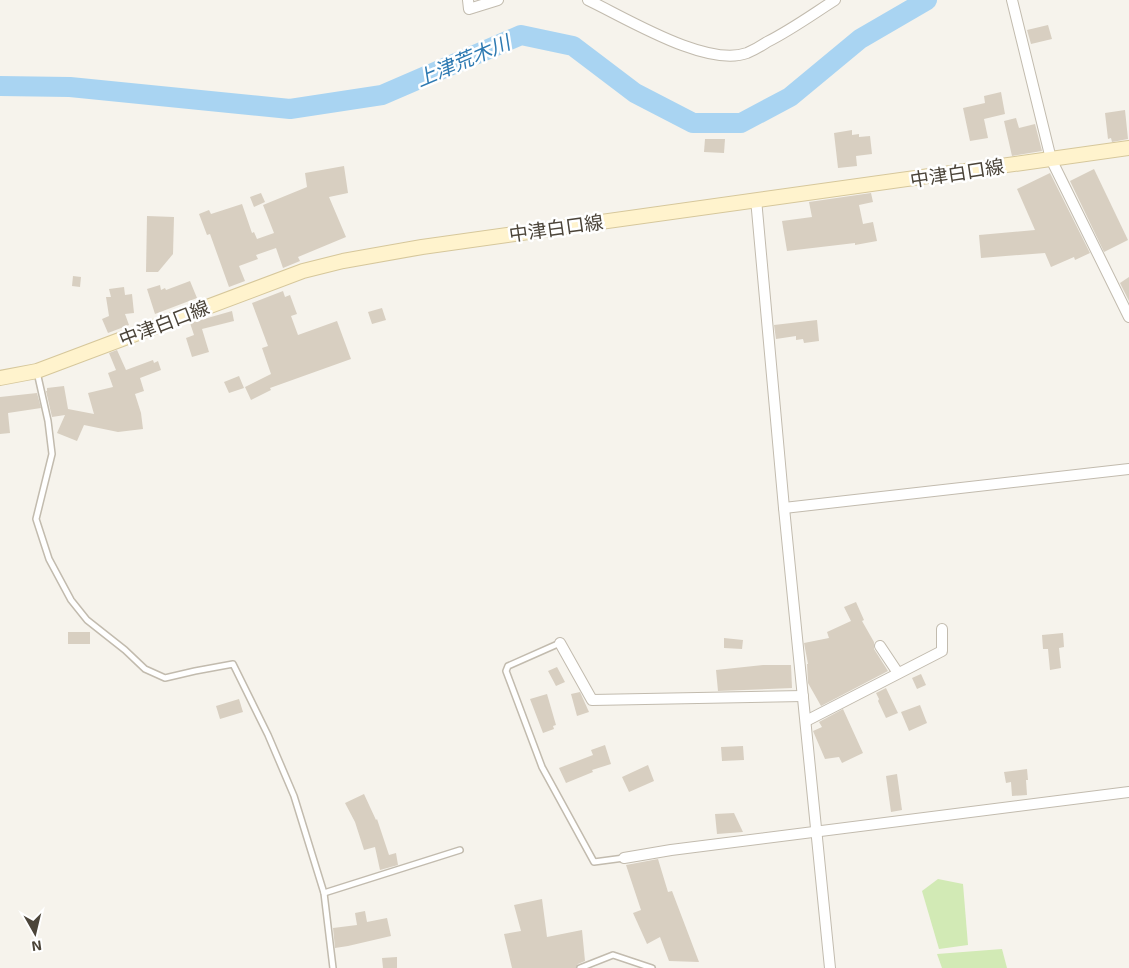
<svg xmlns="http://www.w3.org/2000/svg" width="1129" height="968" viewBox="0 0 1129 968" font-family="'Exo 2','Noto Sans JP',sans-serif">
<rect width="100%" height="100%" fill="#f6f3ec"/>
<g fill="#d2eab5">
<path d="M938,879L963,884L968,945L939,949L922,891Z"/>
<path d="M1002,949L1007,968H942L937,954Z"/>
</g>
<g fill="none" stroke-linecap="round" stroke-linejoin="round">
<path stroke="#a9d4f2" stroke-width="20" d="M0,86L70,87L290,109L382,95L521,35L573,46L635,93L693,123H741L790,97L860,39L927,0"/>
</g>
<g fill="#d8cfc1">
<path d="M1048,25L1052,39L1031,44L1027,30Z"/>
<path d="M1001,92L1005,114L984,119L988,138L970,141L963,108L985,103L984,96Z"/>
<path d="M1125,110L1128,139L1112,142L1111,138L1108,139L1105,113Z"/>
<path d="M1016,118L1019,128L1035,124L1042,151L1012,156L1004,121Z"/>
<path d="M852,130V135L859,134V137L870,136L872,154L856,156L857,166L838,168L834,133Z"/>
<path d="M705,139H725L724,153L704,152Z"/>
<path d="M344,166L348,193L329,197L346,237L298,257L300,261L283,268L276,248L256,255L258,259L239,266L245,281L229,287L210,234L207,235L199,214L209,210L211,214L242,204L252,233L254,232L257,239L274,233L263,205L307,187L305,173Z"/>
<path d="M1094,169L1128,240L1104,252L1070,181Z"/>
<path d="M1050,173L1090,253L1075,260L1074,257L1051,267L1045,253L981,258L979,235L1035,230L1017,189Z"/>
<path d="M261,193L265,202L254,207L250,197Z"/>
<path d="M871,193L873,202L859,205L863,224L873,222L877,241L855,245V243L787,251L782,221L812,217L809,202Z"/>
<path d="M147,216L174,217L173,254L158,272H146Z"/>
<path d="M73,276L81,277L80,287L72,286Z"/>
<path d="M1129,277V301L1120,283Z"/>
<path d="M190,281L197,298L155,314L147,289L160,285L161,290L165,288L166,290Z"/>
<path d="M124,287L125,295L132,294L134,313L125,314L129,325L108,333L102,319L109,316L106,297H111L109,289Z"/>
<path d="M283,291L285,297L290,295L297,314L291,316L298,335L337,321L351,359L270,388L271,390L251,400L245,387L271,374L262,348L268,346L252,303Z"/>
<path d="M382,308L386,320L372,324L368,312Z"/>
<path d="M232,311L234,321L202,329L209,352L192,357L186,338L194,335L190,323Z"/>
<path d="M817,320L819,341L804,343L803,339L796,340V336L776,339L774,325Z"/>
<path d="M117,350L126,370L153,360L154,363L158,361L161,370L140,378L144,391L135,394L141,413L143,429L118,432L84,425L77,441L57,433L65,415L52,417L46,391H47V388L64,386L68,409L94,414L88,393L113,387L108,373L116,370L109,353Z"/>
<path d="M239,376L244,388L229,393L224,382Z"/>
<path d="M37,393L41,408L8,413L10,433L0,434V397Z"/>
<path d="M856,602L864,620L862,621L874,642V649L888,671L821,706L808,683L807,664H808L804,643L829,638L827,632L851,621L844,607Z"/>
<rect x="68" y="632" width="22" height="12"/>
<path d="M1063,633L1064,647L1059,648L1061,668L1050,670L1048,649H1043L1042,635Z"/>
<path d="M724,638L743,640L742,649L724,648Z"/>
<path d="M763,665H791L792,688L718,691L716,670Z"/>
<path d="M557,667L565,682L556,686L548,671Z"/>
<path d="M921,674L926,685L917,689L912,678Z"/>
<path d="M886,688L898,713L886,718L878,701L879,699L876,693Z"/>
<path d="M580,692L589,712L577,716L571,694Z"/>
<path d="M547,694L556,725L553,726L554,729L543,733L530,699Z"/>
<path d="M239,699L243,712L220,719L216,706Z"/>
<path d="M920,705L927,723L909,731L901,712Z"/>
<path d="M843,709L863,753L842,763L839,757L825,759L813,731L822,727L819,722Z"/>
<path d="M605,745L611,764L592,770L593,772L566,783L559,768L593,755L591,750Z"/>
<path d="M743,746L744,760L722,761L721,747Z"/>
<path d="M648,765L654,781L629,792L622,777Z"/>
<path d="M1027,769L1028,780H1026L1027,795L1012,796L1011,782L1006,783L1004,772Z"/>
<path d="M897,774L902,810L891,812L886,776Z"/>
<path d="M364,794L376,820L377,819L389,855L396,853L398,865L380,870L375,847L364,850L355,822L345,803Z"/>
<path d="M734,813L743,832L717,834L715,814Z"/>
<path d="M658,859L668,892L672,891L699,962L669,961L660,937L647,944L633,913L641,910L626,865Z"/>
<path d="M542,899L547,937L582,930L585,961L578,964L576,968H512L504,934L521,931L514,905Z"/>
<path d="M365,911L367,922L387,918L391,936L348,946L335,948L333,928L357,925L355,913Z"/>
<path d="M397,957V968H383L382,958Z"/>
</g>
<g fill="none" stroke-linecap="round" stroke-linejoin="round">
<defs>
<g id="service">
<path d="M37,372L48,421L52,454L36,519L49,559L71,600L87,620L125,650L145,669L165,678L195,671L233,664L268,735L294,796L324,893L333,968"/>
<path d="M560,643L508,666L506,671L542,767L594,862L624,858"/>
<path d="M324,893L460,850"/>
<path d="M580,968L613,955L652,968"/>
</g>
<g id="minor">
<path d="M468,0L469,9L498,0"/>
<path d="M588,0C626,18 707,68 747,53C754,50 761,46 767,42C791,30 813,14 835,0"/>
<path d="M1012,0L1051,159L1129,317"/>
<path d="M756,199L784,508L830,968"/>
<path d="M784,508L1129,469"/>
<path d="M560,643L592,700L803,696"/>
<path d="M880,646L898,673"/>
<path d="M806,721L942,651V629"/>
<path d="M624,858L671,850L1129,792"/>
</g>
<path id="secondary" d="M0,378L37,371L303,271L343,261L422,247L1129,148"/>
</defs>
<use href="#service" stroke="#c2bbae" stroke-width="8"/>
<use href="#minor" stroke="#c2bbae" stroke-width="12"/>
<use href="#secondary" stroke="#d6c79b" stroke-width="16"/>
<use href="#service" stroke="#fff" stroke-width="5"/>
<use href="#minor" stroke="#fff" stroke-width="10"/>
<use href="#secondary" stroke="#fff3cd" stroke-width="14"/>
</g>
<g text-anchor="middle" stroke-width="5" stroke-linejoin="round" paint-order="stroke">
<g font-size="19" fill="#4b4439" stroke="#fff">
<text transform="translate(957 173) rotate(-9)" y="7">中津白口線</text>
<text transform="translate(556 228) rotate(-8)" y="7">中津白口線</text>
<text transform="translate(164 323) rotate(-21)" y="7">中津白口線</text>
</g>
<g font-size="20" font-style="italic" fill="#2e7ab2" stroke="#fff">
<text transform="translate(463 61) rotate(-23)" y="7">上津荒木川</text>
</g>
</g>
<g transform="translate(35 933) rotate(172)" stroke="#ffffff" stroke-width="4" paint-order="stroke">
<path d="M0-4L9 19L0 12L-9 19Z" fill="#4b4439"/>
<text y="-8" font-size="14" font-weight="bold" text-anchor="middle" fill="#4b4439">N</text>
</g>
</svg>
